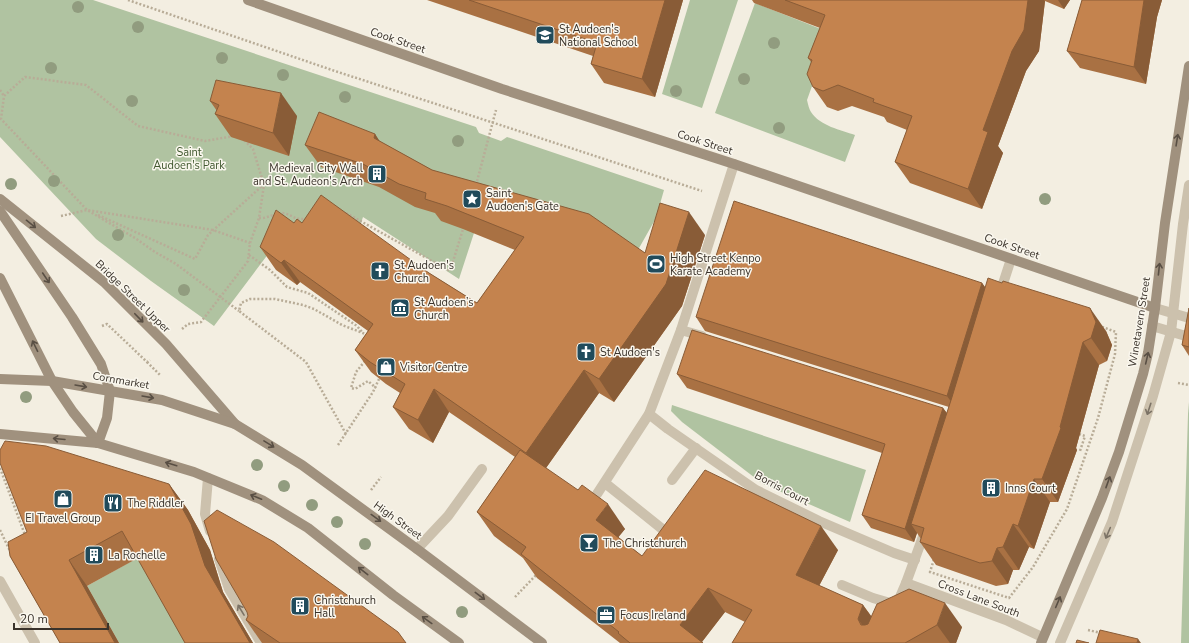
<svg xmlns="http://www.w3.org/2000/svg" width="1189" height="643" viewBox="0 0 1189 643" font-family="'Nunito Sans',sans-serif">
<rect width="100%" height="100%" fill="#f3eee1"/>
<g fill="#b0c3a1">
<path d="M0,0H93L476,127L479,133L501,141L507,137L664,190L656,218L634,257L501,207L474,233L459,279L363,217L360,226L287,229L214,326L151,281L96,239L0,137Z"/>
<path d="M690,0H738L702,108L662,94Z"/>
<path d="M755,3L831,33L807,100C808,104 809,109 811,112C820,126 841,130 855,135L845,162L715,113Z"/>
<path d="M1189,402V643H1181L1188,414Z"/>
<path d="M672,405L866,470L850,522L763,484L682,422L671,411Z"/>
<path d="M148,552L188,643H119L87,586Z"/>
</g>
<g fill="none" stroke-linecap="round" stroke-linejoin="round">
<g stroke="#b8ac97" stroke-width="2.5" stroke-dasharray="2 2" stroke-linecap="butt">
<path d="M128,0L332,70L702,191"/>
<path d="M0,90L4,96"/>
<path d="M234,136L205,141L138,126L86,85L25,77L4,96L1,119L87,210L135,238L155,252L176,264L239,311"/>
<path d="M476,185L496,110"/>
<path d="M346,213L450,271L464,226"/>
<path d="M98,215L195,259L208,235L263,185"/>
<path d="M61,216L87,210L213,230L250,243"/>
<path d="M259,218C267,219 274,213 282,213C292,214 296,222 308,218"/>
<path d="M249,255L270,270L287,287L308,293L357,326L362,332"/>
<path d="M1027,299L1116,332L1115,354L1098,418L1067,509L1033,567L1009,598L930,572L1013,304Z"/>
<path d="M102,326L107,324L147,362L150,360"/>
<path d="M182,329L188,324L201,322L248,261L250,243L259,218L264,185L253,149L244,140"/>
<path d="M365,361L356,372L351,388L355,389L368,381L376,388"/>
<path d="M147,362L160,375"/>
<path d="M1178,383L1189,385"/>
<path d="M346,434L306,362L239,311L241,303L250,299H275L303,305L314,309L342,325L368,335"/>
<path d="M1079,434L1085,436L1080,451"/>
<path d="M338,445L373,392L379,379"/>
<path d="M0,468L25,535"/>
<path d="M371,490L381,477"/>
<path d="M0,530L10,551"/>
<path d="M515,597L538,573"/>
<path d="M1088,630L1101,633"/>
</g>
<g stroke="#ccc1ad" stroke-width="10">
<path d="M1155,308L1189,318"/>
<path d="M1152,326L1189,337"/>
<path d="M649,414L668,429L756,490L819,521L894,553L915,560"/>
<path d="M208,478L205,514L210,531"/>
<path d="M672,480L696,448"/>
<path d="M605,483L671,536"/>
<path d="M597,494L649,414L681,330L734,164"/>
<path d="M417,549L448,516L482,469"/>
<path d="M219,559L229,589L261,643"/>
<path d="M842,585L873,598L897,605"/>
<path d="M897,604L906,583"/>
<path d="M1060,643L1112,522L1153,396L1171,332L1183,224L1189,185"/>
</g>
<g stroke="#ccc1ad" stroke-width="10">
<path d="M1000,293L1011,259"/>
<path d="M681,330L702,336"/>
<path d="M925,531L906,583L1006,620L1042,637"/>
<path d="M0,581L35,643"/>
</g>
<g stroke="#a0917e" stroke-width="10">
<path d="M248,0L502,89L734,164L1155,308"/>
<path d="M0,199L104,282L166,344L235,424"/>
<path d="M0,211L72,317L101,364L110,391L107,418L98,443"/>
<path d="M0,278L52,381L73,412L98,443"/>
<path d="M0,379L52,381L162,400L235,424L302,465L417,549L542,643"/>
<path d="M0,434L98,443L194,472L262,500L308,528L393,595L459,643"/>
<path d="M1041,643L1102,498L1119,452L1143,374L1148,353L1155,308L1165,223L1189,66"/>
</g>
</g>
<g fill="#919c7f">
<circle cx="78" cy="7" r="6"/>
<circle cx="138" cy="27" r="6"/>
<circle cx="774" cy="43" r="6"/>
<circle cx="222" cy="58" r="6"/>
<circle cx="51" cy="68" r="6"/>
<circle cx="283" cy="75" r="6"/>
<circle cx="744" cy="79" r="6"/>
<circle cx="676" cy="91" r="6"/>
<circle cx="345" cy="97" r="6"/>
<circle cx="132" cy="101" r="6"/>
<circle cx="779" cy="128" r="6"/>
<circle cx="458" cy="141" r="6"/>
<circle cx="54" cy="181" r="6"/>
<circle cx="11" cy="184" r="6"/>
<circle cx="1045" cy="199" r="6"/>
<circle cx="118" cy="235" r="6"/>
<circle cx="184" cy="290" r="6"/>
<circle cx="26" cy="397" r="6"/>
<circle cx="257" cy="465" r="6"/>
<circle cx="284" cy="486" r="6"/>
<circle cx="312" cy="505" r="6"/>
<circle cx="337" cy="522" r="6"/>
<circle cx="365" cy="544" r="6"/>
<circle cx="462" cy="612" r="6"/>
</g>
<g fill="#a97143">
<path d="M427,0H683L655,97L604,83L591,64L593,56Z"/>
<path d="M752,0H1070L1064,9L1045,1L1039,51L1026,71L998,146L1003,153L982,209L910,183L895,162L907,130L887,122L884,117L852,106L838,111L827,107L813,87L811,62L808,58L820,28L754,3Z"/>
<path d="M1082,0H1162L1157,17L1146,84L1080,68L1067,51Z"/>
<path d="M210,101L297,116L289,156L231,137L215,114L217,111Z"/>
<path d="M375,134L379,141L432,170L645,253L705,235L682,306L614,402L599,393L546,468L625,529L618,537L642,556L838,550L819,586L863,605L872,617L962,627L956,643H732L745,622L725,612L702,642L703,643H620L537,578L523,558L494,536L477,512L515,457L449,412L433,443L409,429L393,407L400,393L386,384L371,372L355,350L368,331L300,282L297,285L276,270L260,247L294,223H302L429,273L477,303L515,250L463,229L441,221L435,213L415,207L379,187L321,167L305,145Z"/>
<path d="M982,283L985,287L1106,331L1112,345L1107,361L1099,365L1076,448L1077,450L1058,502H1050L1034,549L1029,547L1019,570H1013L1008,584L996,586L936,565L920,542L921,539L917,533L914,542L871,528L862,515L882,453L687,388L677,374L943,408L947,413L949,407L705,331L696,317Z"/>
<path d="M1189,308V356L1182,345Z"/>
<path d="M169,484L188,510L210,550L223,592L253,643H185L138,558L87,586L119,643H60L10,556Z"/>
<path d="M248,616L406,643H262L246,620Z"/>
</g>
<g fill="#895c37">
<path d="M665,0H683L655,97L642,79Z"/>
<path d="M1028,0H1044L1045,1L1039,51L1026,71L998,146L1003,153L982,209L968,189L983,130Z"/>
<path d="M1058,0H1070L1064,9Z"/>
<path d="M1144,0H1162L1157,17L1146,84L1134,67Z"/>
<path d="M281,93L297,116L289,156L273,133Z"/>
<path d="M375,134L390,157L374,138Z"/>
<path d="M689,212L705,235L682,306L614,402L599,379Z"/>
<path d="M284,260L300,282L297,285L281,263Z"/>
<path d="M982,283L992,297L957,410L947,396Z"/>
<path d="M1090,308L1106,331L1112,345L1107,361L1091,338Z"/>
<path d="M1083,342L1099,365L1076,448L1077,450L1058,502L1042,479L1060,427Z"/>
<path d="M584,370L599,393L541,475L526,453Z"/>
<path d="M434,389L449,412L433,443L418,420Z"/>
<path d="M943,408L953,422L911,524L917,533L914,542L905,529Z"/>
<path d="M1034,479L1050,502L1034,549L1018,526Z"/>
<path d="M169,484L188,510L210,550L223,592L253,643H250L205,566Z"/>
<path d="M608,504L625,529L613,544L596,520Z"/>
<path d="M1013,524L1029,547L1019,570L1003,547Z"/>
<path d="M821,526L838,550L812,599L796,575Z"/>
<path d="M997,548L1013,570L1008,584L992,561Z"/>
<path d="M69,560L87,586L119,643H115Z"/>
<path d="M708,588L725,612L701,643L680,625Z"/>
<path d="M945,603L962,627L956,643H950L937,625Z"/>
<path d="M863,605L880,629L875,643L858,619Z"/>
<path d="M1138,639L1141,643H1137Z"/>
</g>
<g fill="#c4834e" stroke="#895c37">
<path d="M469,0H665L642,79L591,64L597,43Z"/>
<path d="M785,0H1028L1024,30L1012,51L983,130L988,132L968,189L895,162L912,116L873,102L874,99L838,85L823,91L813,87L807,74L812,60L808,58L825,15Z"/>
<path d="M1082,0H1144L1134,67L1067,51Z"/>
<path d="M216,80L281,93L273,133L215,114L219,105L210,101Z"/>
<path d="M319,112L375,134L374,138L432,170L589,214L645,253L660,203L689,212L666,284L599,379L584,370L526,453L434,389L418,420L393,407L405,384L370,362L355,350L373,324L284,260L281,263L260,247L276,210L294,223L297,219L302,223L321,195L429,273L477,303L524,237L447,206L425,199L426,193L399,184L363,164L305,145Z"/>
<path d="M734,201L982,283L947,396L696,317Z"/>
<path d="M988,278L1002,283L1003,281L1090,308L1096,322L1091,338L1083,342L1060,427L1061,428L1042,479H1034L1018,526L1013,524L1003,547L997,548L992,561L980,563L920,542L924,528L911,524L952,397Z"/>
<path d="M1189,308V347L1182,345Z"/>
<path d="M692,330L943,408L905,529L862,515L885,444L677,374Z"/>
<path d="M5,441L46,446L169,484L191,524L205,566L250,643H185L122,531L69,560L115,643H60L10,556L8,542L27,532L0,463V450Z"/>
<path d="M520,450L578,490L582,485L608,504L596,520L642,556L705,470L821,526L796,575L863,605L858,619L861,625H865L868,624L877,604L909,589L945,603L937,625L905,643H732L752,610L708,588L680,625L703,643H630L618,633L619,632L521,554L526,547L477,512Z"/>
<path d="M217,510L274,542L398,632L406,643H280L246,620L248,616L247,612L216,559L204,521Z"/>
<path d="M1100,630L1138,639L1137,643H1096Z"/>
<path d="M1077,640L1089,643H1076Z"/>
</g>
<defs><path id="oneway-shaft" d="M-6 0H5M1.5-3L5.5 0L1.5 3" fill="none" stroke-width="1.6" stroke-linecap="round" stroke-linejoin="round"/></defs>
<g stroke="#594f44">
<use href="#oneway-shaft" transform="translate(1177 140) rotate(-81)"/>
<use href="#oneway-shaft" transform="translate(31 224) rotate(39)"/>
<use href="#oneway-shaft" transform="translate(1159 269) rotate(-84)"/>
<use href="#oneway-shaft" transform="translate(46 278) rotate(56)"/>
<use href="#oneway-shaft" transform="translate(139 318) rotate(46)"/>
<use href="#oneway-shaft" transform="translate(35 346) rotate(-116)"/>
<use href="#oneway-shaft" transform="translate(1147 358) rotate(-77)"/>
<use href="#oneway-shaft" transform="translate(81 386) rotate(10)"/>
<use href="#oneway-shaft" transform="translate(148 397) rotate(10)"/>
<use href="#oneway-shaft" transform="translate(59 439) rotate(-175)"/>
<use href="#oneway-shaft" transform="translate(269 444) rotate(32)"/>
<use href="#oneway-shaft" transform="translate(171 464) rotate(-163)"/>
<use href="#oneway-shaft" transform="translate(1108 482) rotate(-70)"/>
<use href="#oneway-shaft" transform="translate(256 497) rotate(-158)"/>
<use href="#oneway-shaft" transform="translate(376 518) rotate(36)"/>
<use href="#oneway-shaft" transform="translate(363 571) rotate(-142)"/>
<use href="#oneway-shaft" transform="translate(480 596) rotate(37)"/>
<use href="#oneway-shaft" transform="translate(1058 602) rotate(-67)"/>
<use href="#oneway-shaft" transform="translate(427 620) rotate(-144)"/>
</g>
<g stroke="#7c7366">
<use href="#oneway-shaft" transform="translate(1149 409) rotate(108)"/>
<use href="#oneway-shaft" transform="translate(1108 533) rotate(113)"/>
<use href="#oneway-shaft" transform="translate(241 610) rotate(-121)"/>
</g>
<defs>
<symbol id="school-square" viewBox="-11 -11 22 22"><rect x="-9" y="-9" width="18" height="18" rx="4" fill="#214b5b" stroke="#faf7ee"/><path d="M0-5L7-2L0 1L-7-2ZM-4 1L0 2.5L4 1V4Q0 6-4 4Z" fill="#fff"/></symbol>
<symbol id="building-square" viewBox="-11 -11 22 22"><rect x="-9" y="-9" width="18" height="18" rx="4" fill="#214b5b" stroke="#faf7ee"/><path d="M-4-6H4V6H1V3H-1V6H-4ZM-2.5-4.3h1.7v1.8h-1.7ZM.8-4.3h1.7v1.8H.8ZM-2.5-1h1.7V.8h-1.7ZM.8-1h1.7V.8H.8Z" fill="#fff"/></symbol>
<symbol id="sight-square" viewBox="-11 -11 22 22"><rect x="-9" y="-9" width="18" height="18" rx="4" fill="#214b5b" stroke="#faf7ee"/><path d="M0-6L1.8-2.2L6-1.7L2.9 1.2L3.7 5.4L0 3.3L-3.7 5.4L-2.9 1.2L-6-1.7L-1.8-2.2Z" fill="#fff"/></symbol>
<symbol id="stadium-square" viewBox="-11 -11 22 22"><rect x="-9" y="-9" width="18" height="18" rx="4" fill="#214b5b" stroke="#faf7ee"/><path d="M0-5a6.5 5 0 1 0 0 10a6.5 5 0 1 0 0-10ZM-3.5-1.8h7v3.6h-7Z" fill="#fff"/></symbol>
<symbol id="church-square" viewBox="-11 -11 22 22"><rect x="-9" y="-9" width="18" height="18" rx="4" fill="#214b5b" stroke="#faf7ee"/><path d="M-1.2-6h2.4v3.5h3.3v2.4h-3.3V6h-2.4V-.1h-3.3v-2.4h3.3Z" fill="#fff"/></symbol>
<symbol id="museum-square" viewBox="-11 -11 22 22"><rect x="-9" y="-9" width="18" height="18" rx="4" fill="#214b5b" stroke="#faf7ee"/><path d="M0-6L6-3V-2H-6V-3ZM-5-1h2V3h-2ZM-1-1h2V3h-2ZM3-1h2V3H3ZM-6 4H6V6H-6Z" fill="#fff"/></symbol>
<symbol id="shop-square" viewBox="-11 -11 22 22"><rect x="-9" y="-9" width="18" height="18" rx="4" fill="#214b5b" stroke="#faf7ee"/><path d="M-5-2.5h2.3a2.7 3.5 0 0 1 5.4 0H5L5.5 6h-11ZM-1.5-2.5h3a1.5 2.3 0 0 0-3 0Z" fill="#fff"/></symbol>
<symbol id="restaurant-square" viewBox="-11 -11 22 22"><rect x="-9" y="-9" width="18" height="18" rx="4" fill="#214b5b" stroke="#faf7ee"/><path d="M-5-6h1v4h1v-4h1v4h1v-4h1v5L-1.5 .5V6h-2V.5L-5-1ZM5-6V6H3V1.5H1.5Q1.5-4 5-6Z" fill="#fff"/></symbol>
<symbol id="bar-square" viewBox="-11 -11 22 22"><rect x="-9" y="-9" width="18" height="18" rx="4" fill="#214b5b" stroke="#faf7ee"/><path d="M-6-5H6L.8 .8V4.5H3.5V6h-7V4.5H-.8V.8Z" fill="#fff"/></symbol>
<symbol id="office-square" viewBox="-11 -11 22 22"><rect x="-9" y="-9" width="18" height="18" rx="4" fill="#214b5b" stroke="#faf7ee"/><path d="M-6-3h4V-5.5h4V-3h4V5H-6ZM-1-4.5V-3h2v-1.5ZM-6 0V1H6V0Z" fill="#fff"/></symbol>
</defs>
<g fill-rule="evenodd">
<use href="#school-square" x="534" y="24" width="22" height="22"/>
<use href="#building-square" x="366" y="163" width="22" height="22"/>
<use href="#sight-square" x="461" y="188" width="22" height="22"/>
<use href="#stadium-square" x="645" y="253" width="22" height="22"/>
<use href="#church-square" x="369" y="260" width="22" height="22"/>
<use href="#museum-square" x="389" y="297" width="22" height="22"/>
<use href="#church-square" x="575" y="341" width="22" height="22"/>
<use href="#shop-square" x="375" y="356" width="22" height="22"/>
<use href="#building-square" x="980" y="477" width="22" height="22"/>
<use href="#shop-square" x="52" y="488" width="22" height="22"/>
<use href="#restaurant-square" x="102" y="492" width="22" height="22"/>
<use href="#bar-square" x="578" y="532" width="22" height="22"/>
<use href="#building-square" x="83" y="544" width="22" height="22"/>
<use href="#building-square" x="289" y="595" width="22" height="22"/>
<use href="#office-square" x="595" y="604" width="22" height="22"/>
</g>
<g text-anchor="middle" stroke-width="3" stroke-linejoin="round" paint-order="stroke">
<g font-size="11" fill="#3a332b" stroke="#faf7ee" text-anchor="start">
<text x="559" y="33">St Audoen's<tspan x="559" dy="13">National School</tspan></text>
<text x="363" y="172" text-anchor="end">Medieval City Wall<tspan x="363" dy="13">and St. Audeon's Arch</tspan></text>
<text x="486" y="197">Saint<tspan x="486" dy="13">Audoen's Gate</tspan></text>
<text x="670" y="262">High Street Kenpo<tspan x="670" dy="13">Karate Academy</tspan></text>
<text x="394" y="269">St Audoen's<tspan x="394" dy="13">Church</tspan></text>
<text x="414" y="306">St Audoen’s<tspan x="414" dy="13">Church</tspan></text>
<text x="600" y="356">St Audoen's</text>
<text x="400" y="371">Visitor Centre</text>
<text x="1005" y="492">Inns Court</text>
<text x="127" y="507">The Riddler</text>
<text x="63" y="522" text-anchor="middle">EI Travel Group</text>
<text x="603" y="547">The Christchurch</text>
<text x="108" y="559">La Rochelle</text>
<text x="314" y="604">Christchurch<tspan x="314" dy="13">Hall</tspan></text>
<text x="620" y="619">Focus Ireland</text>
</g>
<g font-size="11" fill="#3a332b" stroke="#faf7ee">
<text transform="translate(398 40) rotate(19)" y="4">Cook Street</text>
<text transform="translate(705 142) rotate(18)" y="4">Cook Street</text>
<text transform="translate(1012 246) rotate(19)" y="4">Cook Street</text>
<text transform="translate(133 296) rotate(44)" y="4">Bridge Street Upper</text>
<text transform="translate(1139 322) rotate(-81)" y="4">Winetavern Street</text>
<text transform="translate(121 380) rotate(10)" y="4">Cornmarket</text>
<text transform="translate(782 488) rotate(28)" y="4">Borris Court</text>
<text transform="translate(398 520) rotate(36)" y="4">High Street</text>
<text transform="translate(979 598) rotate(21)" y="4">Cross Lane South</text>
</g>
<g font-size="11" fill="#41582f" stroke="#faf7ee">
<text x="189" y="156">Saint<tspan x="189" dy="13">Audoen's Park</tspan></text>
</g>
</g>
<path d="M14 623v6h94v-6" fill="none" stroke="#3a332b" stroke-width="2"/>
<text x="20" y="623" font-size="12" fill="#3a332b" stroke="#faf7ee" stroke-width="3" paint-order="stroke">20 m</text>
</svg>
